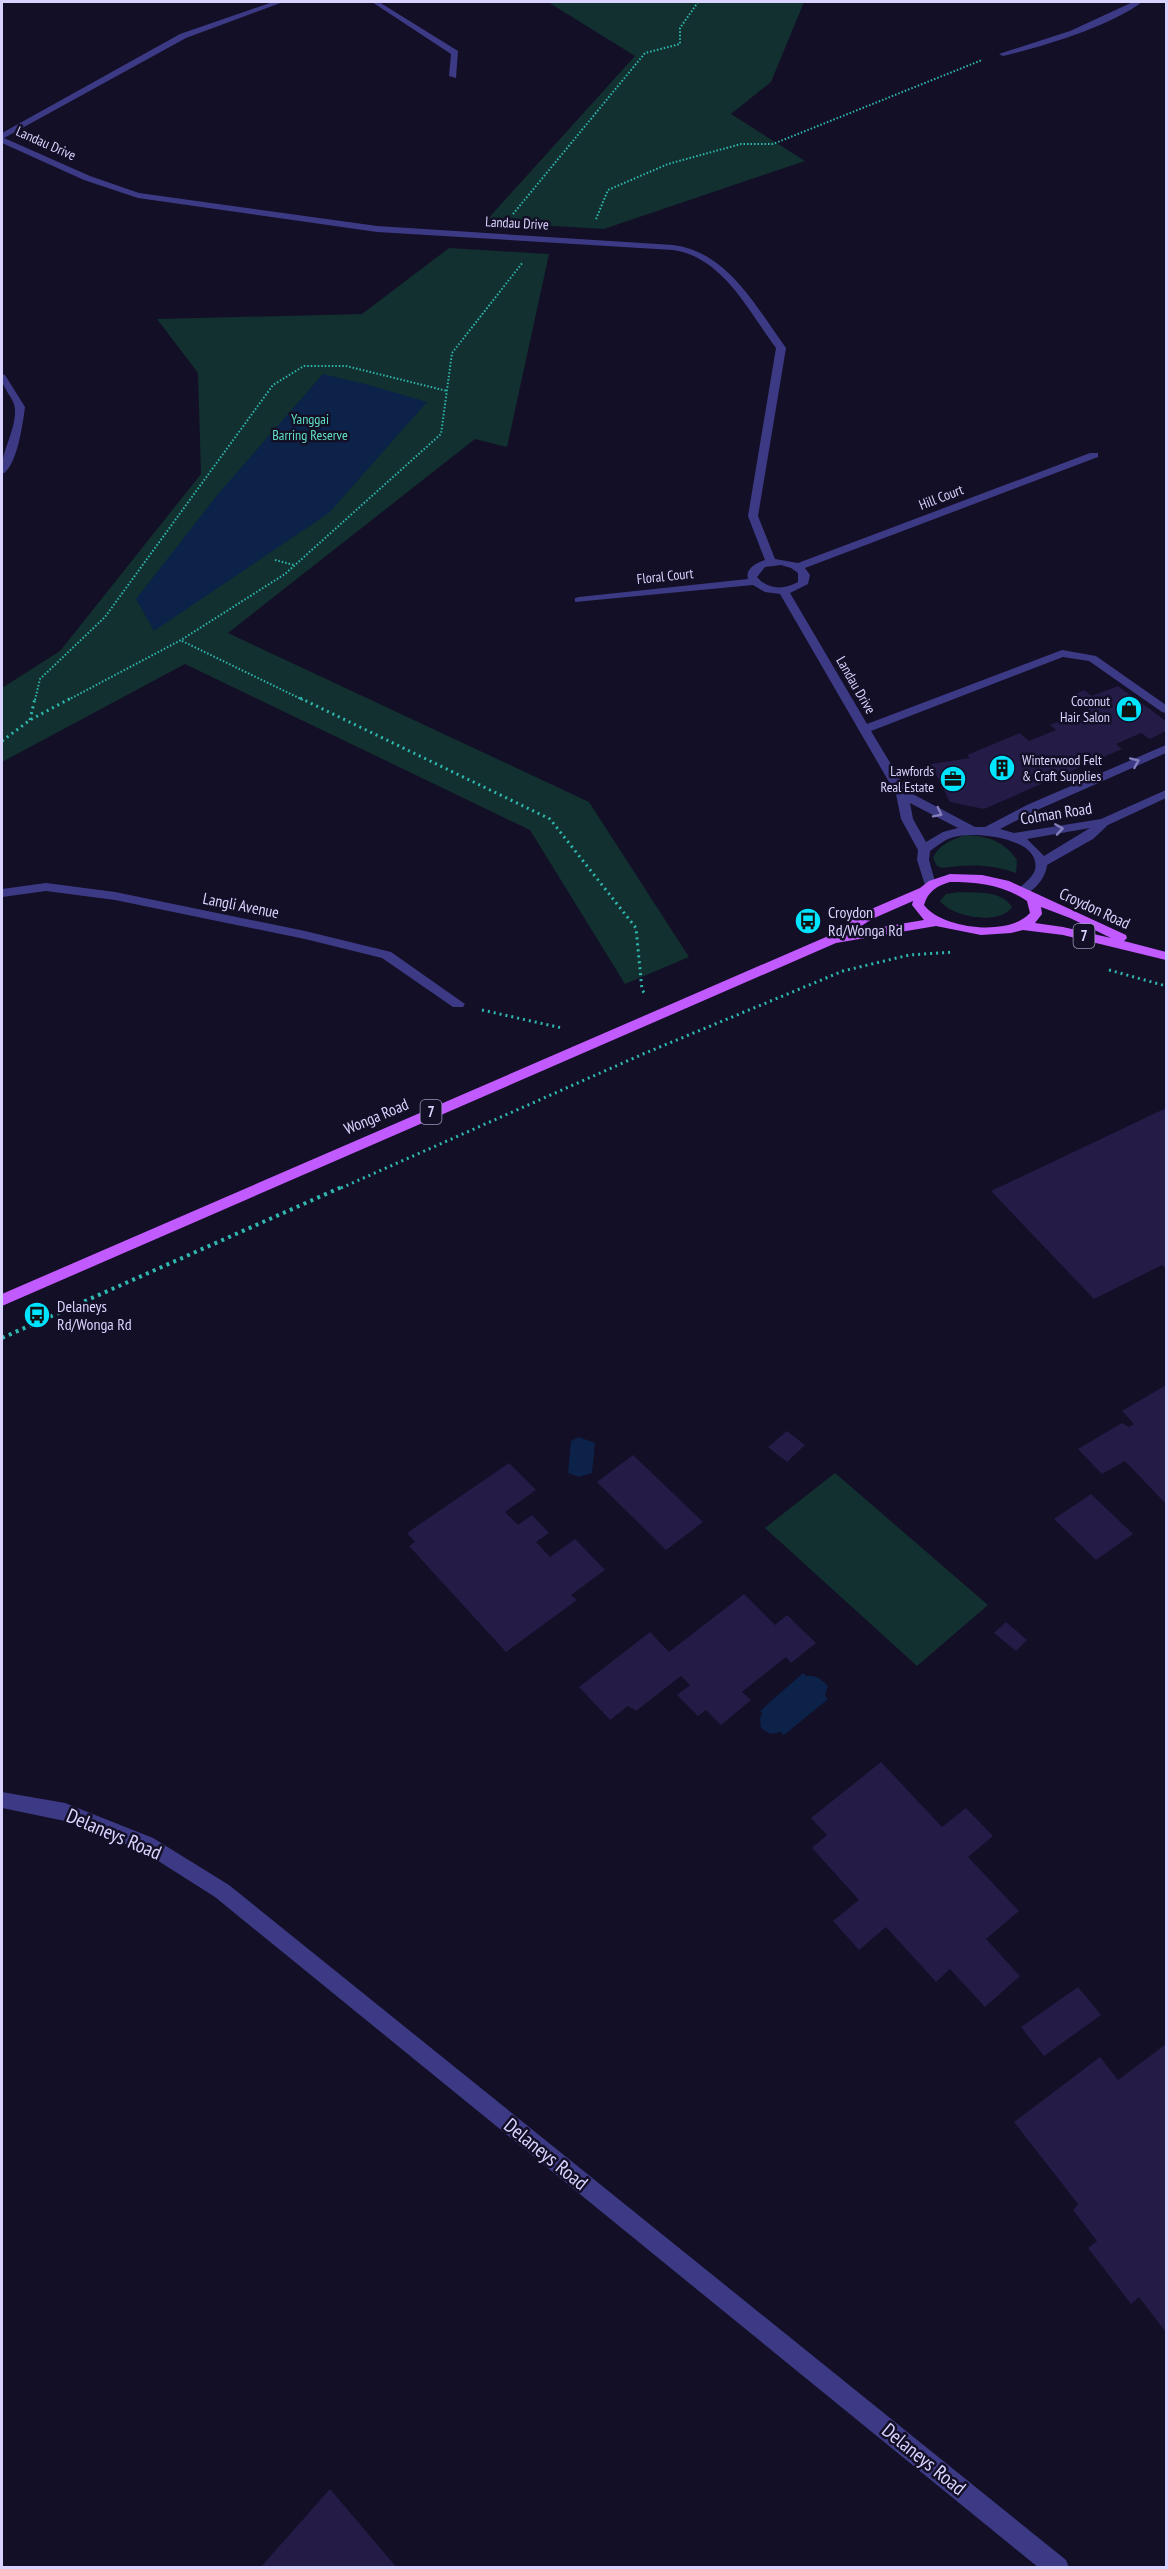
<svg xmlns="http://www.w3.org/2000/svg" width="1168" height="2569" viewBox="0 0 1168 2569" font-family="'PT Sans Narrow',sans-serif">
<rect width="100%" height="100%" fill="#130f26"/>
<g fill="#12302f">
<path d="M548,2H804L771,82L731,114L805,161L604,229L485,222L635,56Z"/>
<path d="M449,248L549,254L507,447L475,439L228,633L589,802L689,957L625,984L530,830L185,664L2,762V688L60,651L201,474L198,373L157,319L362,314Z"/>
<path d="M965,835C988,836 1004,841 1017,860L1016,873C992,864 967,864 942,868L937,866L933,858C939,844 952,840 965,835Z"/>
<path d="M960,892C978,893 1001,890 1012,907C1000,926 952,917 940,901L946,894Z"/>
<path d="M835,1473L988,1605L917,1666L765,1528Z"/>
</g>
<g fill="#0c2248">
<path d="M323,374L369,385L427,402L329,513L154,631L136,599L218,494Z"/>
<path d="M579,1437L595,1443L592,1473L579,1477L568,1473L571,1441Z"/>
<path d="M803,1673L806,1676C816,1675 821,1679 828,1686L825,1696L828,1699L784,1735L781,1732L770,1734L761,1728L760,1718L762,1713L760,1711Z"/>
</g>
<g fill="#241b47">
<path d="M1118,686L1166,721V731L1150,739L1141,733L1116,744L1122,749L984,809L950,802L931,764L970,758L967,755L1020,733L1029,741L1056,730L1050,725L1077,714L1083,720L1095,714L1071,696L1084,690L1092,696Z"/>
<path d="M1166,1108V1269L1162,1265L1094,1299L991,1191Z"/>
<path d="M1166,1385V1504L1125,1461L1102,1474L1078,1449L1122,1423L1129,1427L1134,1424L1122,1411Z"/>
<path d="M787,1431L805,1445L787,1462L768,1447Z"/>
<path d="M633,1455L703,1522L666,1550L597,1482Z"/>
<path d="M509,1463L536,1490L505,1512L518,1525L532,1515L549,1533L536,1542L550,1557L575,1539L605,1570L571,1595L577,1600L506,1652L409,1546L415,1542L407,1533Z"/>
<path d="M1091,1494L1133,1534L1096,1560L1054,1519Z"/>
<path d="M744,1594L775,1625L787,1615L816,1643L791,1663L786,1657L742,1692L751,1700L721,1725L706,1710L698,1716L677,1695L690,1685L681,1676L636,1711L628,1706L610,1720L579,1687L650,1632L669,1652Z"/>
<path d="M1006,1622L1027,1640L1016,1651L994,1633Z"/>
<path d="M881,1762L942,1827L966,1808L993,1836L968,1857L1019,1911L986,1939L1020,1976L985,2007L950,1969L936,1982L886,1927L859,1950L833,1921L859,1900L812,1848L827,1835L811,1818Z"/>
<path d="M1078,1987L1101,2015L1044,2056L1021,2027Z"/>
<path d="M1166,2044V2330L1165,2331L1139,2297L1131,2304L1088,2248L1097,2241L1073,2210L1078,2204L1014,2122L1100,2057L1118,2080Z"/>
<path d="M330,2489L397,2568H260Z"/>
</g>
<g fill="none" stroke-linecap="round" stroke-linejoin="round">
<g stroke="#2fb8b0" stroke-width="2" stroke-dasharray="1.5 2" stroke-linecap="butt">
<path d="M513,214L645,53L680,44V28L698,2"/>
<path d="M596,219L608,190L668,164L741,144H773L982,60"/>
<path d="M275,560L294,565"/>
<path d="M182,641L303,700"/>
<path d="M35,700L40,679L105,617L273,385L304,366H346L447,391"/>
<path d="M68,700L181,640L285,574L441,434L452,353L523,262"/>
</g>
<g stroke="#2fb8b0" stroke-width="3" stroke-dasharray="2 4" stroke-linecap="butt">
<path d="M300,698L550,819L636,928L642,990L646,995"/>
<path d="M30,720L35,698"/>
<path d="M2,741L30,720L71,698"/>
<path d="M1109,970L1166,986"/>
<path d="M482,1010L562,1028"/>
<path d="M341,1188L643,1054L843,971L909,955L954,952"/>
</g>
<path stroke="#2fb8b0" stroke-width="4" stroke-dasharray="3 4.5" stroke-linecap="butt" d="M2,1338L344,1186"/>
<g fill="#3d3a85" fill-rule="evenodd">
<path d="M273,2H283L186,38L4,138L90,176L139,193L377,226L673,245C728,252 756,307 786,348L758,516L775,559L798,563L1090,453H1098V457L805,568L810,575L808,584L790,593L867,724L1062,650L1096,656L1166,705V713L1162,712L1089,661L1063,657L871,731L907,791L975,827H985L1027,805L1166,745V753L1035,811L1000,829L1014,833L1101,819L1166,790V798L1108,825L1093,839L1047,865C1046,877 1035,891 1023,895L1017,891C1022,884 1032,879 1035,870C1042,837 973,831 954,837C945,839 937,846 930,851L929,860L936,885L934,888H926L917,860L918,850L901,819L896,794L780,594L765,592L753,585L575,602V598L579,597L748,579C745,569 756,563 765,560L748,516L776,348C749,312 723,257 673,250L377,232L138,198L84,180L2,143V133L180,34ZM781,565L791,568L798,573V582C784,590 768,590 757,577L765,567ZM910,803L958,828L943,832L926,842L913,819ZM1090,828L1044,856L1027,839Z"/>
<path d="M372,2H379L458,51L456,78L449,76L451,54Z"/>
<path d="M1133,2H1142C1111,26 1042,47 1003,56L999,54L1070,31Z"/>
<path d="M2,374L5,375L25,407C23,422 17,468 2,474C0,452 16,432 15,409C14,396 0,388 2,374Z"/>
<path d="M46,883L115,892L305,931L391,952L465,1004L463,1007H453L382,958L305,939L115,900L46,891L2,897V889Z"/>
<path d="M2,1792L65,1803L153,1838L229,1885L1066,2560L1069,2568H1039L215,1897L141,1850L65,1821L2,1808Z"/>
</g>
<path fill="#c25bff" fill-rule="evenodd" d="M950,874L982,875L1009,881L1126,935L1127,938L1124,941L1166,952V960L1063,935L1023,930L1011,933L981,935L936,926L836,943L2,1306V1294L826,937L862,913L920,888L929,881ZM950,882C978,882 1004,885 1027,901L1030,913C1009,937 942,929 924,905C928,891 937,886 950,882ZM913,901L912,905L924,920L852,932L872,919ZM1041,907L1070,918L1111,938L1063,927L1035,923L1042,914Z"/>
</g>
<defs><path id="oneway-chevron" d="M-2-3.5L2.5 0L-2 3.5" fill="none" stroke-width="1.6" stroke-linecap="round" stroke-linejoin="round" transform="scale(1.5)"/></defs>
<g stroke="#837fbc">
<use href="#oneway-chevron" transform="translate(1135 762) rotate(-24)"/>
<use href="#oneway-chevron" transform="translate(938 813) rotate(27)"/>
<use href="#oneway-chevron" transform="translate(1059 829) rotate(-9)"/>
</g>
<defs>
<symbol id="shop-disc" viewBox="-11 -11 22 22"><circle r="9.5" fill="#00e5ff" stroke="#130f26"/><path d="M-5-2.5h2.3a2.7 3.5 0 0 1 5.4 0H5L5.5 6h-11ZM-1.5-2.5h3a1.5 2.3 0 0 0-3 0Z" fill="#111"/></symbol>
<symbol id="building-disc" viewBox="-11 -11 22 22"><circle r="9.5" fill="#00e5ff" stroke="#130f26"/><path d="M-4-6H4V6H1V3H-1V6H-4ZM-2.5-4.3h1.7v1.8h-1.7ZM.8-4.3h1.7v1.8H.8ZM-2.5-1h1.7V.8h-1.7ZM.8-1h1.7V.8H.8Z" fill="#111"/></symbol>
<symbol id="office-disc" viewBox="-11 -11 22 22"><circle r="9.5" fill="#00e5ff" stroke="#130f26"/><path d="M-6-3h4V-5.5h4V-3h4V5H-6ZM-1-4.5V-3h2v-1.5ZM-6 0V1H6V0Z" fill="#111"/></symbol>
<symbol id="bus-disc" viewBox="-11 -11 22 22"><circle r="9.5" fill="#00e5ff" stroke="#130f26"/><path d="M-5-6H5V4H4V6H2V4H-2V6H-4V4H-5ZM-3.5-4V0h7V-4ZM-3.5 1.2v1.5H-2V1.2ZM2 1.2v1.5H3.5V1.2Z" fill="#111"/></symbol>
</defs>
<g fill-rule="evenodd">
<use href="#shop-disc" x="1114" y="694" width="30" height="30"/>
<use href="#building-disc" x="987" y="753" width="30" height="30"/>
<use href="#office-disc" x="938" y="764" width="30" height="30"/>
<use href="#bus-disc" x="793" y="906" width="30" height="30"/>
<use href="#bus-disc" x="22" y="1300" width="30" height="30"/>
</g>
<g text-anchor="middle" stroke-width="5" stroke-linejoin="round" paint-order="stroke">
<g font-size="14" fill="#d9d4ff" stroke="#130f26">
<text transform="translate(46 143) rotate(24)" y="5">Landau Drive</text>
<text transform="translate(517 223) rotate(3)" y="5">Landau Drive</text>
<text transform="translate(941 497) rotate(-21)" y="5">Hill Court</text>
<text transform="translate(665 576) rotate(-6)" y="5">Floral Court</text>
<text transform="translate(856 685) rotate(60)" y="5">Landau Drive</text>
</g>
<g font-size="14" fill="#5fe0c0" stroke="#130f26">
<text x="310" y="424">Yanggai<tspan x="310" dy="16">Barring Reserve</tspan></text>
</g>
<g font-size="14" fill="#d9d4ff" stroke="#130f26" text-anchor="end">
<text x="1110" y="706">Coconut<tspan x="1110" dy="16">Hair Salon</tspan></text>
<text x="1022" y="765" text-anchor="start">Winterwood Felt<tspan x="1022" dy="16">&amp; Craft Supplies</tspan></text>
<text x="934" y="776">Lawfords<tspan x="934" dy="16">Real Estate</tspan></text>
</g>
<g fill="#130f26" stroke="#9e99be" stroke-width="1.5">
<rect x="1073.5" y="924" width="21" height="24" rx="4.5"/>
<rect x="420.5" y="1100" width="21" height="24" rx="4.5"/>
</g>
<g font-size="15" font-weight="bold" fill="#d9d4ff">
<text x="1084" y="941">7</text>
<text x="431" y="1117">7</text>
</g>
<g font-size="16" fill="#d9d4ff" stroke="#130f26">
<text transform="translate(1056 813) rotate(-9)" y="6">Colman Road</text>
<text transform="translate(241 905) rotate(11)" y="6">Langli Avenue</text>
<text transform="translate(1095 908) rotate(25)" y="6">Croydon Road</text>
<text transform="translate(376 1116) rotate(-23)" y="6">Wonga Road</text>
</g>
<g font-size="16" fill="#d9d4ff" stroke="#130f26" text-anchor="start">
<text x="828" y="918">Croydon<tspan x="828" dy="18">Rd/Wonga Rd</tspan></text>
<text x="57" y="1312">Delaneys<tspan x="57" dy="18">Rd/Wonga Rd</tspan></text>
</g>
<g font-size="20" fill="#d9d4ff" stroke="#130f26">
<text transform="translate(114 1834) rotate(23)" y="7">Delaneys Road</text>
<text transform="translate(546 2154) rotate(39)" y="7">Delaneys Road</text>
<text transform="translate(924 2459) rotate(39)" y="7">Delaneys Road</text>
</g>
</g>
<rect width="1168" height="2569" fill="none" stroke="#d9d4ff" stroke-width="6"/>
</svg>
